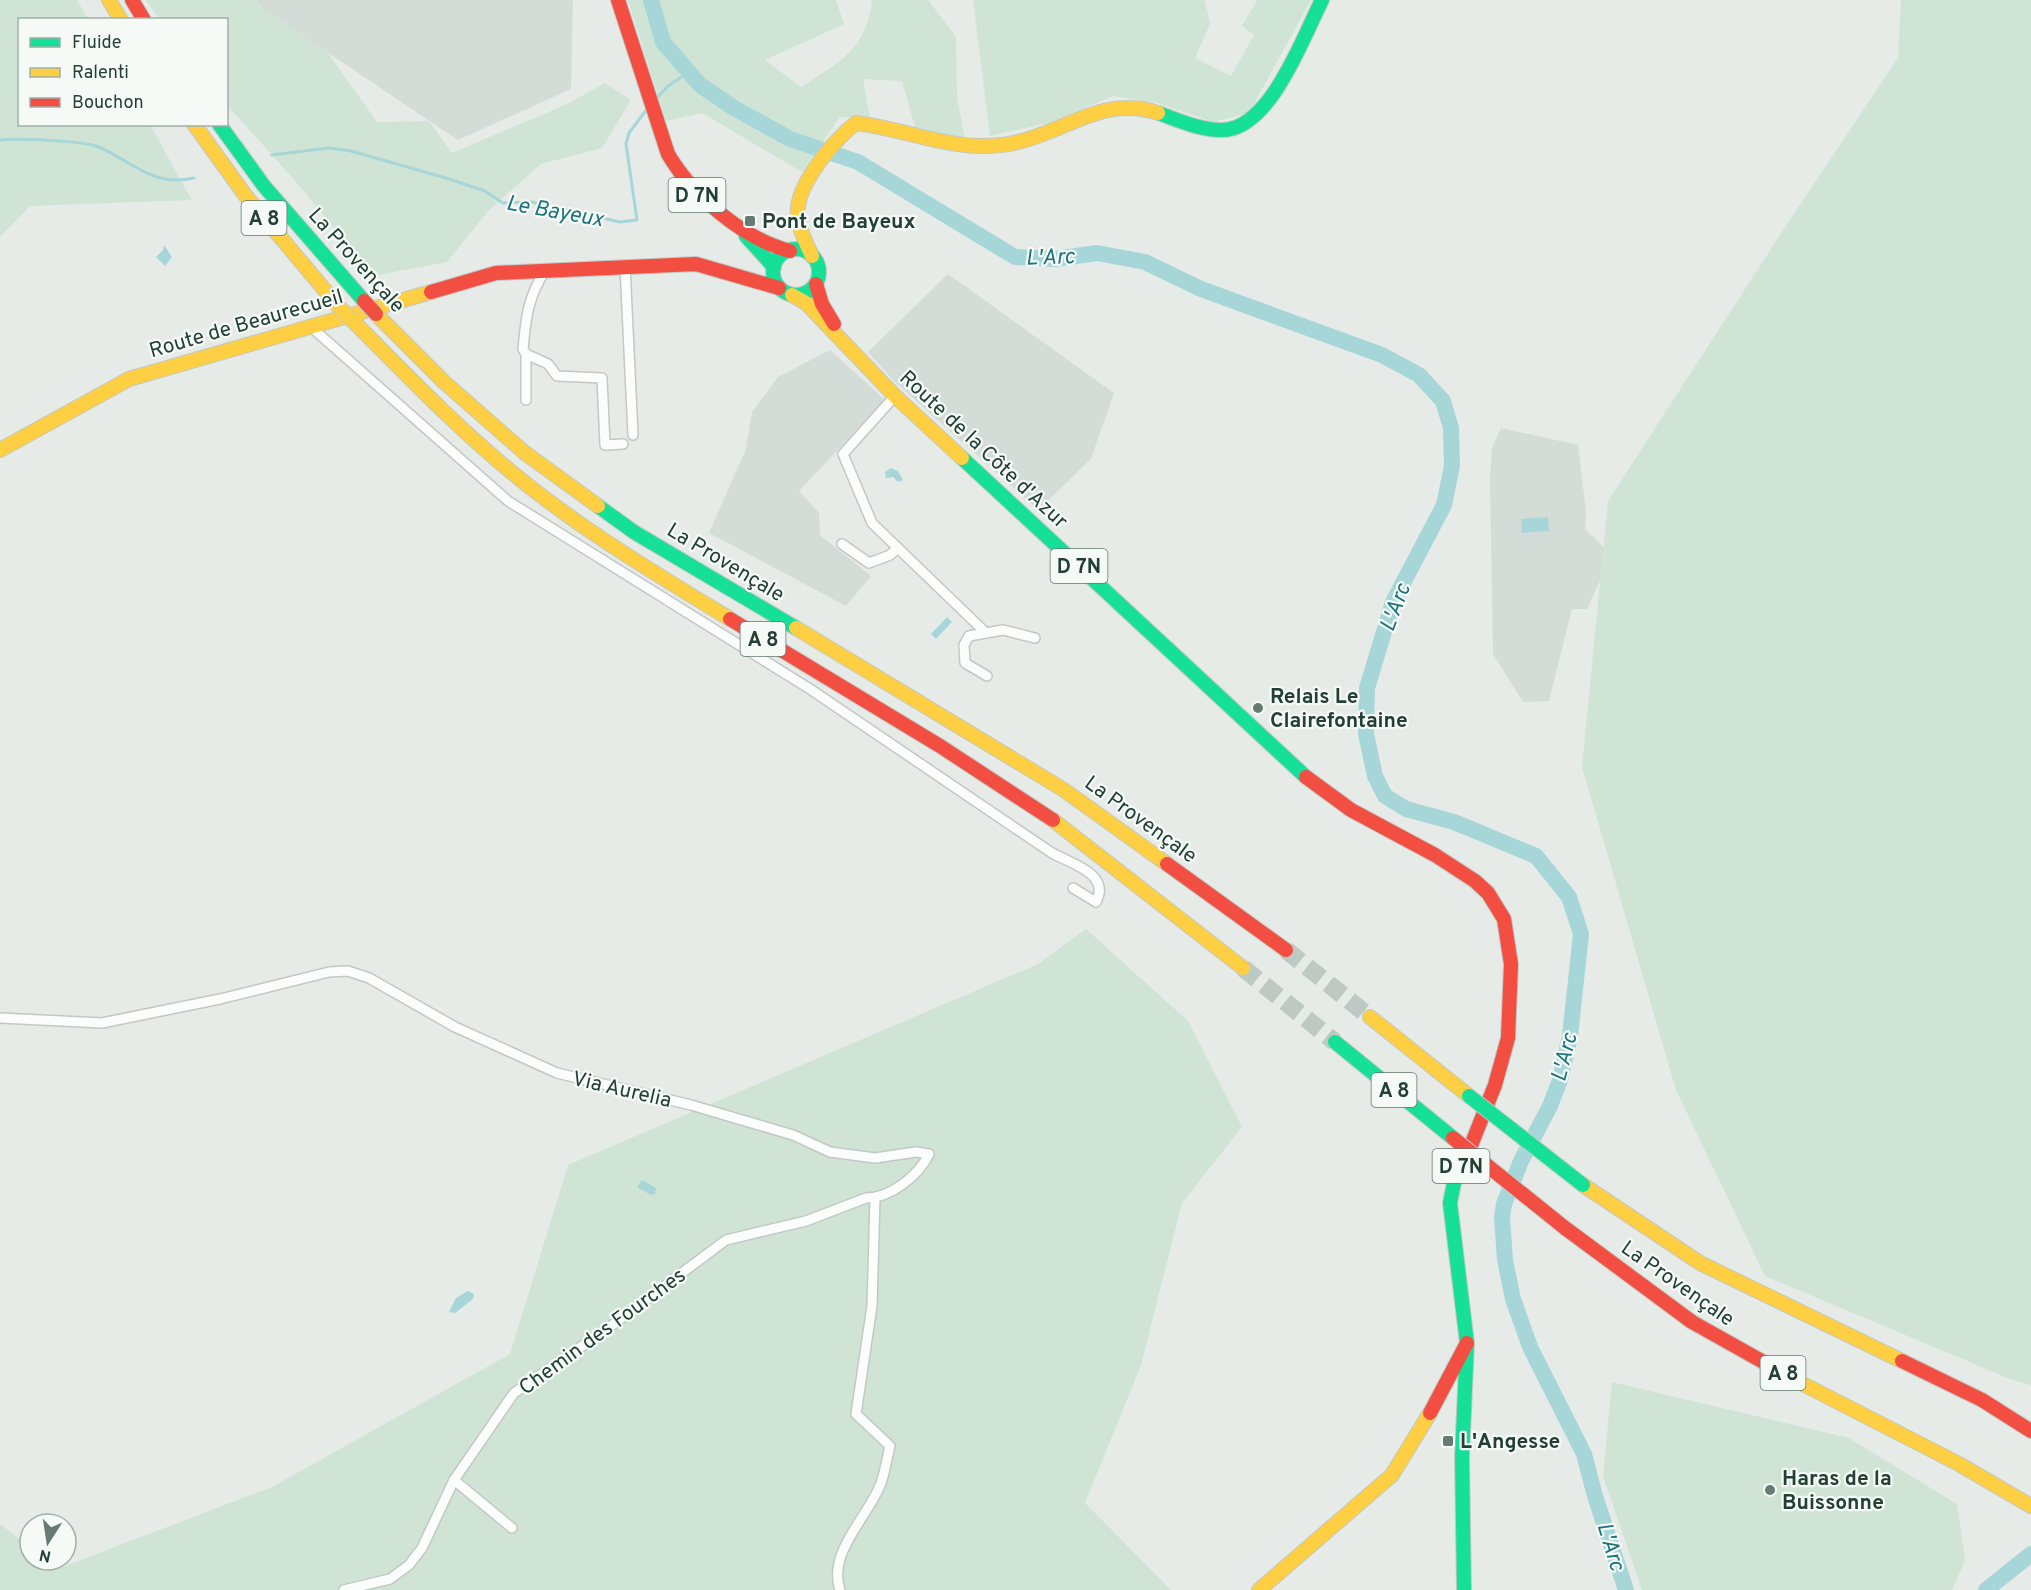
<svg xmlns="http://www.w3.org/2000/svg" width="2031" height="1590" viewBox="0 0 2031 1590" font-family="Overpass,sans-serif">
<rect width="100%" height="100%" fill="#e6ebe8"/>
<g fill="#d4dcd8">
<path d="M255,0H573L571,89L458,140L263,9Z"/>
<path d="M948,274L1114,393L1091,459L1038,510L892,379L868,352Z"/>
<path d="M830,350L885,400L799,491L819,513L820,535L871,576L846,606L709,533L746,449L752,412L778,377Z"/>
<path d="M1501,428L1578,445L1586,512L1585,529L1612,555L1587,609H1572L1549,701L1523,702L1493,654L1490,481L1492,448Z"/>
</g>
<g fill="#cfe4d4">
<path d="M0,0H77L88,19L20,20V124L150,125L192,200L30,206L0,237Z"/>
<path d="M146,0H254L263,9L327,52L377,122L429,121L452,153L565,105L605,83L631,100L602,148L541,164L489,210L447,262L373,276L297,183L227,105L226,20L159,19Z"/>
<path d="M628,0H836L844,24L765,60L801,87C838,63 867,50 872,0H928L956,37L957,96L965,141L916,131L902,81L863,79L870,118L840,117L802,172L702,113L666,121Z"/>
<path d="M973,0H1205L1210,24L1195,58L1231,76L1254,35L1242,26L1257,0H1311L1249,113L1213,122L1157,103L1113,96L1049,123L990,136Z"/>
<path d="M1901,0H2031V1385L2010,1379L1765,1276L1676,1090L1582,767L1608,501L1789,221L1898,58Z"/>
<path d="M1086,929L1188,1021L1242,1127L1182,1203L1141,1365L1085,1503L1171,1590H0V1524L30,1547V1560H46L57,1569L272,1487L510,1354L568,1165L1038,964Z"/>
<path d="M1612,1382L1849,1438L1957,1504L1965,1561L1952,1590H1642L1603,1476Z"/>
</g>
<g fill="#a7d6d9">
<path d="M164,245L172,257L165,266L156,257L163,250Z"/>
<path d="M891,468L898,471L903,480L898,482L893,477L886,478L885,472Z"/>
<path d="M1548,517L1549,531L1522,533L1521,519Z"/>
<path d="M947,617L952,622L936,639L931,634Z"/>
<path d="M642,1180L656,1188L655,1194L651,1195L637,1187Z"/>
<path d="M468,1291L474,1294L473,1299L455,1313L449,1312L456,1298Z"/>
</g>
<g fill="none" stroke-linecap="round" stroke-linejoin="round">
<g stroke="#a7d6d9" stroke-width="3">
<path d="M655,100L668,86L689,72"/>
<path d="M0,140C15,138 83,141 96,146C132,160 151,188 194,178"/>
<path d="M272,155L329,148L351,151L446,178L485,191L503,203L532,202L620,222L637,220L626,144L629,133L647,109"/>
</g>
<g stroke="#a7d6d9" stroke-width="16">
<path d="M651,0L663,42L700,85L734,108L790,139L858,162L1015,257L1055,259L1097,253L1145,262L1201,289L1382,355L1419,375L1443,401L1451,428L1452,466L1444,505L1393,602L1367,688L1366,734L1375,776L1385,796L1406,809L1454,822L1536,856L1569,897L1581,934L1570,1036L1560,1080L1550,1106L1521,1161L1504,1204L1502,1217L1505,1260L1513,1299L1530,1347L1584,1454L1595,1496L1626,1590"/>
<path d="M1986,1590L2031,1554"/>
</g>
<g stroke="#bfc9c4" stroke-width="18" stroke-dasharray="18 9" stroke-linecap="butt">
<path d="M1286,950L1370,1017"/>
<path d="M1243,968L1335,1042"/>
</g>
<defs>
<g id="street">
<path d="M625,266L633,435"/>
<path d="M546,269C528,297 526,316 523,349L526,354L548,364L557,376L602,378L605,445L623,444"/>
<path d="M310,326L508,501L810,689L1052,853C1072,864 1111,874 1096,902L1073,888"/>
<path d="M526,354V400"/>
<path d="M895,396L843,454L872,523L986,633"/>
<path d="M842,544L869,563L890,555L898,548"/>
<path d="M987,676L965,663L964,645L969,636L1003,630L1035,638"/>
<path d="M0,1018L102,1023L220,999L329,972L348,971L369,978L455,1027L557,1073L691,1105L793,1135L830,1152L875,1158L916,1152L929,1154C919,1175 891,1198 866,1198L806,1221L726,1240L607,1329L514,1393L454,1480L422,1548L409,1565L390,1579L344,1590"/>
<path d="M454,1480L512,1528"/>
<path d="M840,1590C827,1552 869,1516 881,1483C885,1472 887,1458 890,1446L856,1414L872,1306L875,1198"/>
</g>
<g id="fast">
<path d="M1158,113C1178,120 1199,130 1221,130C1270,131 1303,37 1322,0"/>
<path d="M219,124L264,186L364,301"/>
<path d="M746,236L774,267"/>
<circle cx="796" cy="272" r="23"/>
<path d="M962,458L1306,777"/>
<path d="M598,506L634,532L796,628"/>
<path d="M1335,1042L1453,1138"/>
<path d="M1464,1590L1462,1457L1467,1343L1450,1203L1454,1183L1470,1148"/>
</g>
<g id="slow">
<path d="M109,0L121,20"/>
<path d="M194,124L245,195L339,307"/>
<path d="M812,256C805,241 796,223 798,207C801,180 835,139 856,123C912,130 961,156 1018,142C1069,130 1104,95 1158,113"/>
<path d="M792,295L806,303L895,396L962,458"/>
<path d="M376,314L444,382L525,453L598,506"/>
<path d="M353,321C405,373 457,428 515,475C582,530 656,574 730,619"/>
<path d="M0,450L129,379L431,292"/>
<path d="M796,628L1064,790L1167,864"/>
<path d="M1053,820L1243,968"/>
<path d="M1370,1017L1469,1096"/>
<path d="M1583,1185L1700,1263L1902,1361"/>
<path d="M1799,1382L1959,1464L2031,1506"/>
<path d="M1259,1590L1392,1475L1430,1413"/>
</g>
<g id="jam">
<path d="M132,0L144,20"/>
<path d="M618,0L668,154C692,195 743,239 790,251"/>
<path d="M816,284L822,304L834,324"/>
<path d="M431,292L496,273L696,264L779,288"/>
<path d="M730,619L940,746L1053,820"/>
<path d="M1306,777L1351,810L1435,855L1475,881L1488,893L1504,919L1511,964L1508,1038L1495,1085L1470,1148"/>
<path d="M1167,864L1286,950"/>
<path d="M1565,1228L1692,1322L1799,1382"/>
<path d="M1902,1361L1982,1400L2031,1431"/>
<path d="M1430,1413L1467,1343"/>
</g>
</defs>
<use href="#street" stroke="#c3c8c5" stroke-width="12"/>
<use href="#fast" stroke="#c1c9c5" stroke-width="16"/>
<use href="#slow" stroke="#c1c9c5" stroke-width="16"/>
<use href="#jam" stroke="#c1c9c5" stroke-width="16"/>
<use href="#street" stroke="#fbfcfc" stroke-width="9"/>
<use href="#fast" stroke="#16e098" stroke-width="14"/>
<use href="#slow" stroke="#ffcf43" stroke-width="14"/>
<use href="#jam" stroke="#f24e42" stroke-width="14"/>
<defs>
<path id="fast-bridge" d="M1469,1096L1583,1185"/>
<path id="slow-bridge" d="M339,307L353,321"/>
<g id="jam-bridge">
<path d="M364,301L376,314"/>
<path d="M1453,1138L1565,1228"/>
</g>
</defs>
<use href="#fast-bridge" stroke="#c2cac7" stroke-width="16" stroke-linecap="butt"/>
<use href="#slow-bridge" stroke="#c2cac7" stroke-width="16" stroke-linecap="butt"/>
<use href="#jam-bridge" stroke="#c2cac7" stroke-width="16" stroke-linecap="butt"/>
<use href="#fast-bridge" stroke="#16e098" stroke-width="14"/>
<use href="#slow-bridge" stroke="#ffcf43" stroke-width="14"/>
<use href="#jam-bridge" stroke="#f24e42" stroke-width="14"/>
</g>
<g fill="#677b74" stroke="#f5faf7" stroke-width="2">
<rect x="744" y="215" width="12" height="12" rx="3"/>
<circle cx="1258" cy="708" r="6"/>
<rect x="1442" y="1435" width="12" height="12" rx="3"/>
<circle cx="1770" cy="1490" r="6"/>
</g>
<g text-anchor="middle" stroke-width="4.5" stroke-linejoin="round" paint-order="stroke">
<g fill="#f5faf7" stroke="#627770" stroke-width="1.5">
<rect x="668.5" y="178" width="57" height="34" rx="4.5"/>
<rect x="241.5" y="201" width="45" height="34" rx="4.5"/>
<rect x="1050.5" y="549" width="57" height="34" rx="4.5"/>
<rect x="740.5" y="622" width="45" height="34" rx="4.5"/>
<rect x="1371.5" y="1073" width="45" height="34" rx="4.5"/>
<rect x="1432.5" y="1149" width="57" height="34" rx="4.5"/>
<rect x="1760.5" y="1356" width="45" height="34" rx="4.5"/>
</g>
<g font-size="20" font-weight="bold" fill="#233f36">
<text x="697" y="202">D 7N</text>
<text x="264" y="225">A 8</text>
<text x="1079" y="573">D 7N</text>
<text x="763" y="646">A 8</text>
<text x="1394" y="1097">A 8</text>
<text x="1461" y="1173">D 7N</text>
<text x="1783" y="1380">A 8</text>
</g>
<g font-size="21" font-weight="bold" fill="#233f36" stroke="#f5faf7" text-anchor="start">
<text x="762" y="228">Pont de Bayeux</text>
<text x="1270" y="703">Relais Le<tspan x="1270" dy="24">Clairefontaine</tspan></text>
<text x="1460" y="1448">L'Angesse</text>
<text x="1782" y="1485">Haras de la<tspan x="1782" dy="24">Buissonne</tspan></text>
</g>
<g font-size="21" fill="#233f36" stroke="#f5faf7">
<text transform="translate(357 260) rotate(48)" y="7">La Provençale</text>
<text transform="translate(246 323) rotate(-16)" y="7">Route de Beaurecueil</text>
<text transform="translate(984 449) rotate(43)" y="7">Route de la Côte d'Azur</text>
<text transform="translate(726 562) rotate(31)" y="7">La Provençale</text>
<text transform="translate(1141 819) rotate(36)" y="7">La Provençale</text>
<text transform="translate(622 1089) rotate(13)" y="7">Via Aurelia</text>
<text transform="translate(1678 1283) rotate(35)" y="7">La Provençale</text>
<text transform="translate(602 1331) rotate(-36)" y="7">Chemin des Fourches</text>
</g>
<g font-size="22" font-style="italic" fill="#1d737c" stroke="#f5faf7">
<text transform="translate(555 210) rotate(10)" y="8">Le Bayeux</text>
<text transform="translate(1050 256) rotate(-2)" y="8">L'Arc</text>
<text transform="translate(1394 607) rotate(-69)" y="8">L'Arc</text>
<text transform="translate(1563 1057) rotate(-76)" y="8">L'Arc</text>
<text transform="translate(1612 1546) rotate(73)" y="8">L'Arc</text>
</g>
</g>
<rect x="18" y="18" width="210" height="108" fill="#f5faf7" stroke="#a1afaa" stroke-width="1.5"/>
<rect x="30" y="38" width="30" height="9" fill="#16e098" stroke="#a1afaa" stroke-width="1.5"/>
<text x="72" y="48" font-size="18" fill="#233f36">Fluide</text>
<rect x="30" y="68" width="30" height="9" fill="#ffcf43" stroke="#a1afaa" stroke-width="1.5"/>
<text x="72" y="78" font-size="18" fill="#233f36">Ralenti</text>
<rect x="30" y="98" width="30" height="9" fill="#f24e42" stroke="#a1afaa" stroke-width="1.5"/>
<text x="72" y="108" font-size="18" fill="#233f36">Bouchon</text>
<g transform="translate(48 1542) rotate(192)"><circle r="28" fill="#f5faf7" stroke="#a1afaa" stroke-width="1.5"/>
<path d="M0-4.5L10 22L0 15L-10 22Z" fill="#677b74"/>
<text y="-9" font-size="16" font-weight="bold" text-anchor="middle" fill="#233f36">N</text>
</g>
</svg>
